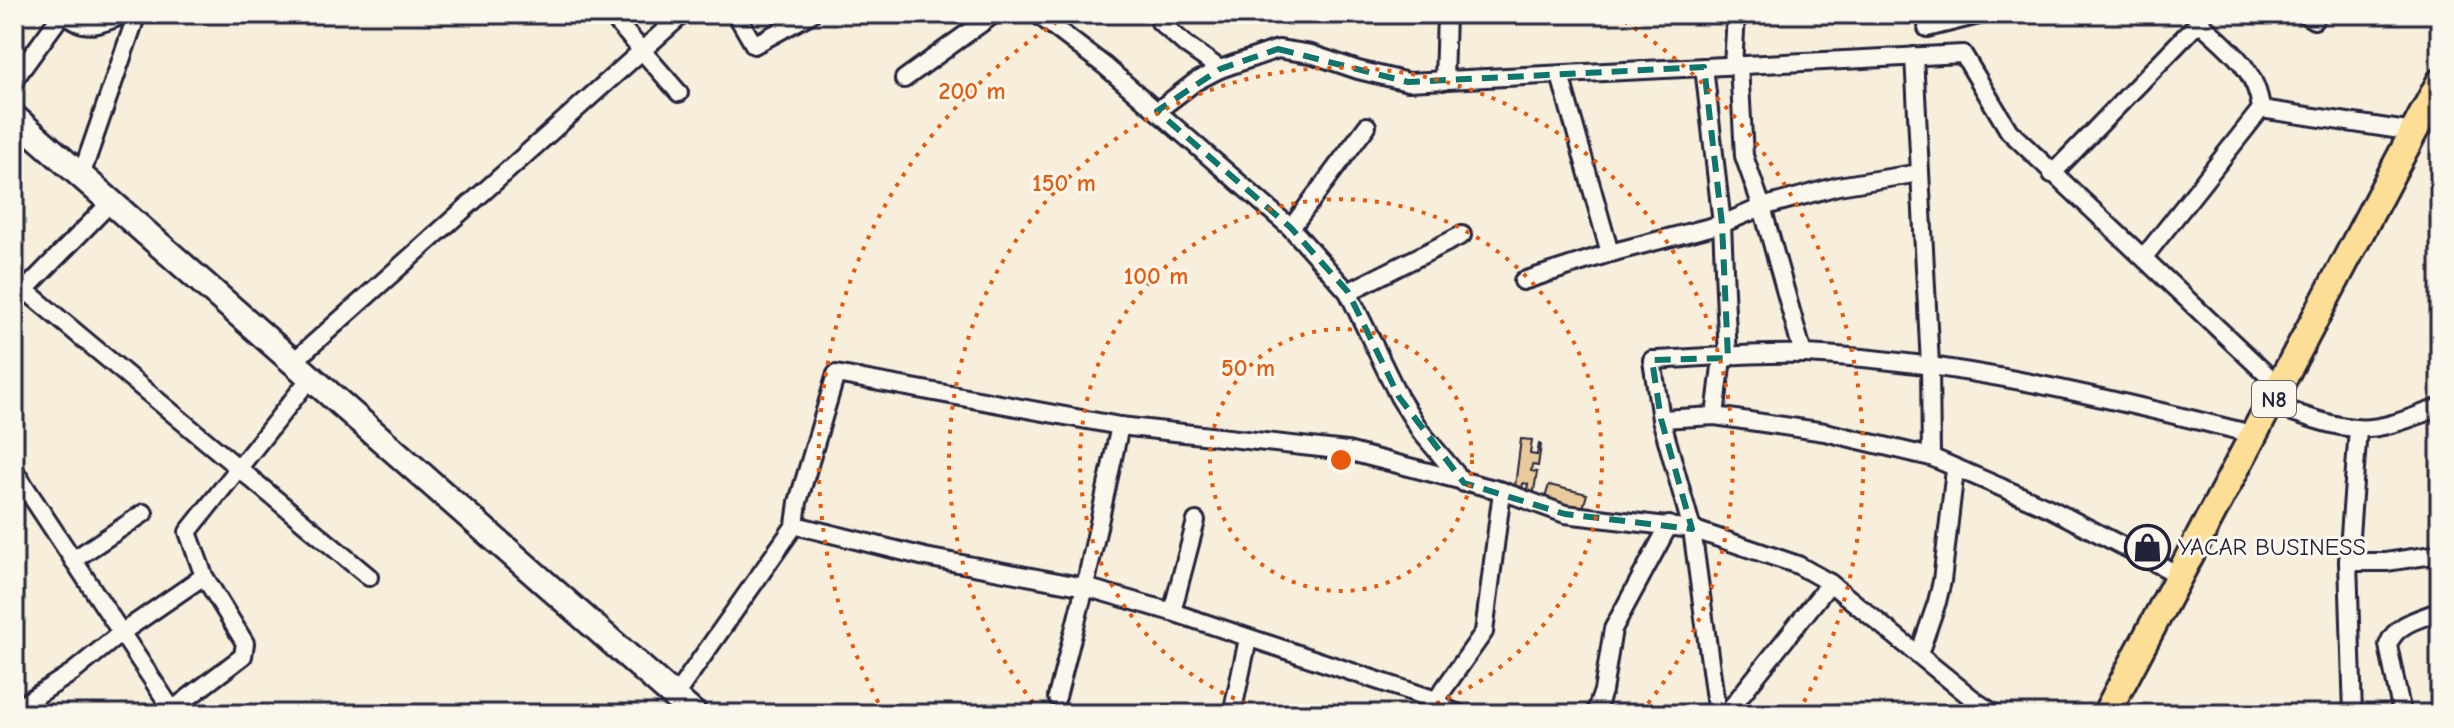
<svg xmlns="http://www.w3.org/2000/svg" width="2454" height="728" viewBox="0 0 2454 728" font-family="'Comic Neue',sans-serif">
<rect width="100%" height="100%" fill="#f7eedc"/>
<filter id="ink" filterUnits="userSpaceOnUse"><feTurbulence type="fractalNoise" baseFrequency=".0125" numOctaves="2"/><feDisplacementMap in="SourceGraphic" scale="16" xChannelSelector="R" yChannelSelector="G"/><feConvolveMatrix kernelMatrix="1 2 1 2 8 2 1 2 1" color-interpolation-filters="sRGB"/></filter>
<g filter="url(#ink)">
<g fill="#e8ca9b" stroke="#22223b" stroke-width="2">
<path d="M1521,439L1532,440L1530,454L1537,455L1539,444L1541,445L1538,466L1532,465L1531,471L1537,472L1533,497L1526,496L1528,484L1523,483L1521,495L1514,494Z"/>
<path d="M1549,485L1587,494L1582,511L1544,501Z"/>
</g>
<g fill="none" stroke-linecap="round" stroke-linejoin="round">
<defs>
<g id="street">
<path d="M66,14C85,33 104,23 125,14"/>
<path d="M610,14L679,93"/>
<path d="M736,14L754,45L811,14"/>
<path d="M1037,14L1105,66L1291,228L1348,292L1399,397L1421,432L1464,483"/>
<path d="M2304,14L2314,20L2317,14"/>
<path d="M1160,22L1186,45L1220,69L1278,49L1311,54L1358,70L1408,82L1963,54L2009,131L2281,388"/>
<path d="M1927,28L1983,14"/>
<path d="M1914,56L1930,365L1931,457"/>
<path d="M1739,65L1744,156L1762,207L1803,354"/>
<path d="M1733,66L1736,14"/>
<path d="M1704,67L1722,224L1728,358"/>
<path d="M1560,75L1610,253"/>
<path d="M904,79L994,14"/>
<path d="M14,80L62,14"/>
<path d="M1444,81L1446,14"/>
<path d="M2261,109L2414,132"/>
<path d="M1157,111L1195,82L1220,69"/>
<path d="M2052,174L2199,22L2203,15"/>
<path d="M81,176L137,14"/>
<path d="M1291,228L1367,126"/>
<path d="M2144,257L2261,109C2257,69 2227,47 2199,22"/>
<path d="M1523,281L1610,253L1722,224L1762,207L1838,186L1920,173"/>
<path d="M25,290L369,577"/>
<path d="M1348,292L1462,235"/>
<path d="M14,301L111,202"/>
<path d="M293,362L683,14"/>
<path d="M2271,405C2298,413 2327,426 2355,428C2383,431 2415,416 2440,407"/>
<path d="M1715,416L1722,358"/>
<path d="M1661,419L1715,416L1825,432L1931,457L2049,508L2181,576"/>
<path d="M14,470L175,714"/>
<path d="M795,525L925,557L1085,587L1172,612L1436,700L1449,710L1460,714"/>
<path d="M73,560L144,513"/>
<path d="M2348,562H2386L2440,554"/>
<path d="M1172,612L1196,521"/>
<path d="M1919,654L1937,602L1942,581L1955,470"/>
<path d="M674,697L795,525L798,502L836,374L1120,426L1347,451L1502,491L1565,514L1692,529L1798,565L1830,583L1978,703L1995,714"/>
<path d="M1057,697L1085,587L1120,426"/>
<path d="M1436,700L1484,632L1502,491"/>
<path d="M14,710L73,672L121,633L204,576"/>
<path d="M172,710L243,656L245,643L204,576L188,532L311,377"/>
<path d="M1232,714L1248,639"/>
<path d="M1595,714L1603,691L1613,629L1669,525"/>
<path d="M1717,714L1692,529L1661,419L1652,360C1703,358 1755,352 1805,354C1958,361 2108,398 2256,435"/>
<path d="M1726,714L1830,583"/>
<path d="M2353,714L2348,562L2358,429"/>
<path d="M2402,714L2388,645C2396,623 2420,619 2440,611"/>
</g>
<path id="secondary" d="M14,117L694,714"/>
<path id="primary" d="M2106,714L2440,82"/>
</defs>
<use href="#street" stroke="#22223b" stroke-width="22"/>
<use href="#secondary" stroke="#22223b" stroke-width="30"/>
<use href="#primary" stroke="#22223b" stroke-width="32"/>
<use href="#street" stroke="#fbf7ec" stroke-width="16"/>
<use href="#secondary" stroke="#fbf7ec" stroke-width="24"/>
<use href="#primary" stroke="#fcde96" stroke-width="26"/>
</g>
</g>
<path fill="none" stroke="#0f766e" stroke-width="6" stroke-dasharray="16 10" stroke-linejoin="round" d="M1278,49L1408,82L1704,67L1722,224L1728,358L1652,360L1661,419L1692,529L1565,514L1464,483L1399,397L1348,292L1291,228L1157,111L1220,69Z"/>
<g fill="none" stroke="#e8590c" stroke-width="4" stroke-dasharray="4 8">
<circle cx="1341" cy="460" r="131"/>
<path d="M1280 714A261 261 0 1 1 1402 714"/>
<path d="M1041 712A392 392 0 1 1 1641 712"/>
<path d="M884 713A522 522 0 0 1 1068 15M1614 15A522 522 0 0 1 1798 713"/>
</g>
<defs>
<symbol id="shop-ring" viewBox="-11 -11 22 22"><circle r="9.5" fill="#fbf7ec" stroke="#22223b" stroke-width="1.5"/><path d="M-5-2.5h2.3a2.7 3.5 0 0 1 5.4 0H5L5.5 6h-11ZM-1.5-2.5h3a1.5 2.3 0 0 0-3 0Z" fill="#22223b"/></symbol>
</defs>
<g fill-rule="evenodd">
<use href="#shop-ring" x="2122" y="522" width="51" height="51"/>
</g>
<g text-anchor="middle" stroke-width="6" stroke-linejoin="round" paint-order="stroke">
<rect fill="#fbf7ec" stroke="#636270" stroke-width="2" x="2252" y="381" width="44" height="36" rx="6"/>
<g font-size="22" font-weight="bold" fill="#22223b">
<text x="2274" y="407">N8</text>
</g>
<g font-size="24" fill="#22223b" stroke="#fbf7ec" text-anchor="start">
<text x="2178" y="555">YACAR BUSINESS</text>
</g>
</g>
<circle cx="1341" cy="460" r="12" fill="#e8590c" stroke="#fbf7ec" stroke-width="4"/>
<g font-size="24" text-anchor="middle" font-weight="bold" fill="#e8590c" stroke="#fbf7ec" stroke-width="6" stroke-linejoin="round" paint-order="stroke">
<text x="972" y="99">200 m</text>
<text x="1064" y="191">150 m</text>
<text x="1156" y="284">100 m</text>
<text x="1248" y="376">50 m</text>
</g>
<rect width="2454" height="728" fill="none" stroke="#fbf7ec" stroke-width="48"/>
<rect x="24" y="24" width="2406" height="680" fill="none" stroke="#22223b" stroke-width="3" filter="url(#ink)"/>
</svg>
